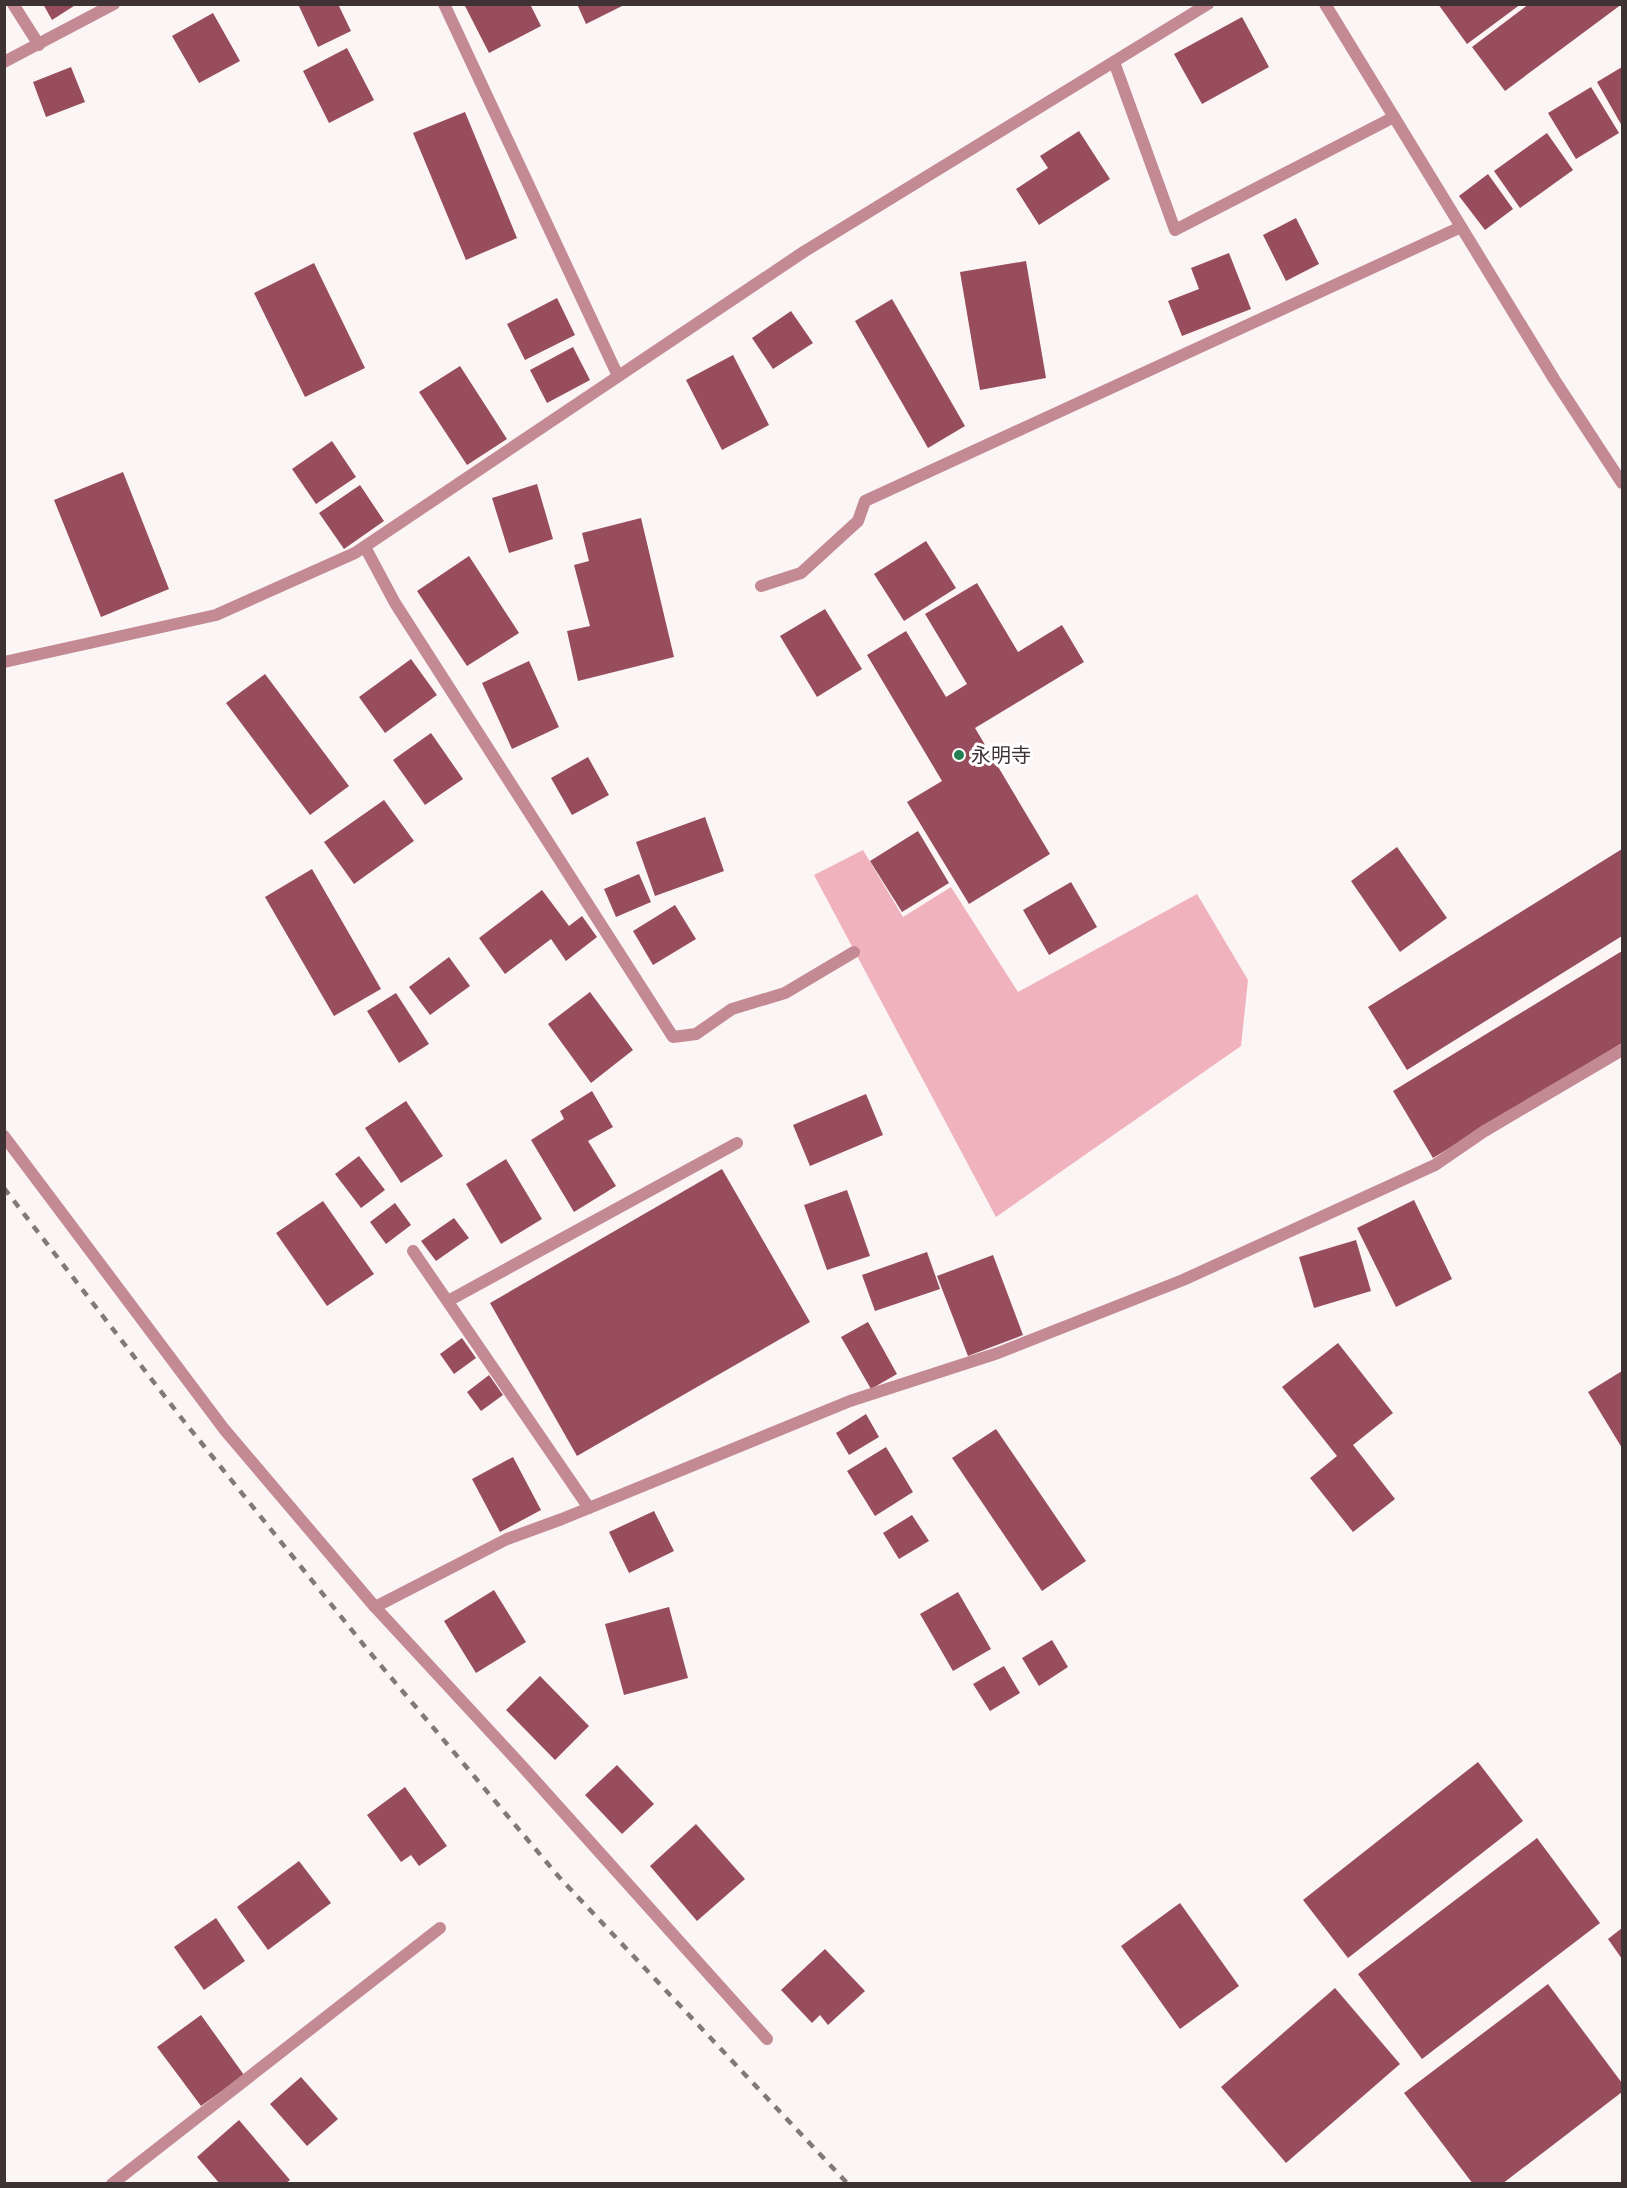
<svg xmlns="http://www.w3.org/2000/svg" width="1627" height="2188" viewBox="0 0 1627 2188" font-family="Quicksand,'Noto Sans JP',sans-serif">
<rect width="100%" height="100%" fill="#fcf5f6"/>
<path fill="#f0b3bd" d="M863,850L903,917L951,887L1018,992L1197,894L1248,980L1241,1046L996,1217L814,875Z"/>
<g fill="#974d5c">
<path d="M43,4H77L52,20Z"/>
<path d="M298,4H338L351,31L318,47Z"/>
<path d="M464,4H530L541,26L489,53Z"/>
<path d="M577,4H626L586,24Z"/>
<path d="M1438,4H1521L1467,44Z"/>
<path d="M1529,4H1622L1505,91L1472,47Z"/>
<path d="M213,13L240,61L199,83L172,36Z"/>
<path d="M1242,17L1269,67L1202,104L1174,54Z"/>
<path d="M347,48L374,100L329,123L303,71Z"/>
<path d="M71,67L85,102L46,117L33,82Z"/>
<path d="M1622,67V126L1597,82Z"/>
<path d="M1591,87L1619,133L1576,159L1548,113Z"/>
<path d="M465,112L517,238L466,260L413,133Z"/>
<path d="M1079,131L1110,179L1039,225L1016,189L1048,168L1040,156Z"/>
<path d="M1547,133L1573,170L1520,208L1494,171Z"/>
<path d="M1488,174L1513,209L1485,230L1459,196Z"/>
<path d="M1296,218L1319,264L1286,281L1263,235Z"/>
<path d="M1229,253L1251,309L1182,336L1168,301L1199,289L1191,268Z"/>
<path d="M1026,261L1046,378L980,390L960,272Z"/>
<path d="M314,263L365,368L305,397L254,293Z"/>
<path d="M557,298L575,335L525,360L507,324Z"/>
<path d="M892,299L965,426L928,448L855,321Z"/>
<path d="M791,311L813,343L773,369L752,338Z"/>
<path d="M573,347L590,380L547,403L530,370Z"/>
<path d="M733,355L769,425L722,450L686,380Z"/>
<path d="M460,366L507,439L467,465L419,392Z"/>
<path d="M332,441L356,477L316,504L292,469Z"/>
<path d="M123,472L169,589L101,617L54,500Z"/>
<path d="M537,484L553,539L509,553L492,498Z"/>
<path d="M360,485L384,521L344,549L319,513Z"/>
<path d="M641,518L674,657L578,681L567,631L590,626L574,565L589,561L582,533Z"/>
<path d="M926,541L956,588L904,621L874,574Z"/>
<path d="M469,556L519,633L467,666L417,591Z"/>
<path d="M977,583L1018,652L1062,625L1084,662L975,728L1050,854L969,904L907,802L942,781L867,655L906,631L946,697L967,684L925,614Z"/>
<path d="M825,609L862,669L817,697L780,636Z"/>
<path d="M411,659L437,695L385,733L359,697Z"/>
<path d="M529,661L559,727L512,749L482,683Z"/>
<path d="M265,674L349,786L310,815L226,703Z"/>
<path d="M431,733L463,779L425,805L393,760Z"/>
<path d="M588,757L609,795L572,815L551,778Z"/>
<path d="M384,800L414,841L354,884L324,842Z"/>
<path d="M705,817L724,871L655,896L636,842Z"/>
<path d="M918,831L949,883L902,912L870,861Z"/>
<path d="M1397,847L1447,918L1400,952L1351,881Z"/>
<path d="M1622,849V936L1407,1070L1368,1007Z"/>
<path d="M312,869L381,989L334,1016L265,897Z"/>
<path d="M639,874L651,902L616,917L604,889Z"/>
<path d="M1071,882L1097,927L1049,955L1023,910Z"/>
<path d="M542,890L569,926L582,916L597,937L566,961L551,939L505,974L479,938Z"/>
<path d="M675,905L696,939L653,965L633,931Z"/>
<path d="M1622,951V1043L1433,1158L1393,1091Z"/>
<path d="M449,957L470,986L430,1015L409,987Z"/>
<path d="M590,992L633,1050L591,1083L548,1024Z"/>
<path d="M396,993L429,1044L399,1063L367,1011Z"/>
<path d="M592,1091L613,1127L588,1141L616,1186L574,1212L531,1140L564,1119L560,1111Z"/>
<path d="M866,1094L883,1135L810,1166L793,1125Z"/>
<path d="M406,1101L443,1156L401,1183L365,1128Z"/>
<path d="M359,1156L385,1190L361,1208L335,1174Z"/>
<path d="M506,1159L542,1219L501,1244L466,1184Z"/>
<path d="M722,1169L810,1322L577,1456L490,1303Z"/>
<path d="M847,1190L870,1256L827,1270L804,1205Z"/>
<path d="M1414,1200L1452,1279L1396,1307L1357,1228Z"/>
<path d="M323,1201L374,1274L327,1306L276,1233Z"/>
<path d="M395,1203L411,1225L386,1244L370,1222Z"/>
<path d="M454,1218L469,1238L436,1261L421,1241Z"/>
<path d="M1356,1240L1371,1291L1314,1308L1299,1257Z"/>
<path d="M927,1252L940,1289L875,1311L862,1275Z"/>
<path d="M993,1255L1023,1335L968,1356L937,1276Z"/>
<path d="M868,1322L897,1374L871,1389L841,1337Z"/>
<path d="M462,1338L476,1358L454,1374L440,1354Z"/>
<path d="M1338,1343L1393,1413L1353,1445L1395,1499L1353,1532L1310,1478L1337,1456L1282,1387Z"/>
<path d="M1622,1371V1448L1588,1392Z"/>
<path d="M489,1375L503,1395L481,1411L467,1392Z"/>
<path d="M866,1414L879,1437L849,1455L836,1433Z"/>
<path d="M996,1429L1086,1561L1042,1591L952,1458Z"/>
<path d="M886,1447L913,1492L875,1516L847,1471Z"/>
<path d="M513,1457L541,1510L500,1532L472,1479Z"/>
<path d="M654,1511L674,1551L629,1573L609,1532Z"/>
<path d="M912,1515L929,1541L899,1559L883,1533Z"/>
<path d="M494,1590L526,1642L476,1673L444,1621Z"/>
<path d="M958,1592L991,1649L953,1671L920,1614Z"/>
<path d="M669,1607L688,1678L624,1695L605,1624Z"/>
<path d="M1052,1640L1068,1667L1039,1686L1022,1658Z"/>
<path d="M1004,1666L1020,1693L990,1711L973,1684Z"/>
<path d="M540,1676L589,1726L555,1760L506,1710Z"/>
<path d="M1478,1762L1523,1821L1348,1958L1303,1900Z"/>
<path d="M617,1765L654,1804L622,1834L585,1795Z"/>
<path d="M405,1787L447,1846L419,1866L411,1855L401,1862L367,1815Z"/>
<path d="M696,1824L745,1879L697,1921L650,1866Z"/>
<path d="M1537,1838L1600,1923L1422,2059L1358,1974Z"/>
<path d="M299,1861L331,1903L268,1950L237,1907Z"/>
<path d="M1180,1903L1239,1986L1180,2029L1121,1946Z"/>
<path d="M216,1918L245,1961L204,1990L174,1947Z"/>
<path d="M1622,1928V1959L1608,1939Z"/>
<path d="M825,1949L865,1991L828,2025L820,2015L812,2023L781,1990Z"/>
<path d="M1548,1984L1622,2083V2092L1502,2184H1473L1404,2093Z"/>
<path d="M1335,1988L1400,2064L1286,2163L1221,2087Z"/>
<path d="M201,2015L244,2075L201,2106L157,2047Z"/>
<path d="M301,2077L338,2119L307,2146L270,2104Z"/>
<path d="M239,2120L290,2180L285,2184H220L197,2157Z"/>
</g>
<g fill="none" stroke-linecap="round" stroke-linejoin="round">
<g stroke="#c48a94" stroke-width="12">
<path d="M13,4L39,45"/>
<path d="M444,4L618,376"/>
<path d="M4,62L114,4"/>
<path d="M761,586L801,573L858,521L865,501L1461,227"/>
<path d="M112,2184L440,1928"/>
</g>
<g stroke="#c48a94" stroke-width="12">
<path d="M1325,4L1554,379L1622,483"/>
<path d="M1114,62L1175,230L1394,117"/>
<path d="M365,547L395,603L673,1037L696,1034L732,1009L785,993L854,952"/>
<path d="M4,662L216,615L355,553L805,251L1208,4"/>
<path d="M4,1136L224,1429L375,1607L522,1766L767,2039"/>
<path d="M413,1251L589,1508"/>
<path d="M448,1301L737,1143"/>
<path d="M375,1607L507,1539L562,1519L850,1401L998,1353L1183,1280L1435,1165L1483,1132L1622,1050"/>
</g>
<path stroke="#837879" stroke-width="4.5" stroke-dasharray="8 8" stroke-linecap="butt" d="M4,1188L183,1420L367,1649L559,1877L848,2184"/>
</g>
<circle fill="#267f53" stroke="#fff" stroke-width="2" cx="959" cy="755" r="6"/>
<g text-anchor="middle" stroke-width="6" stroke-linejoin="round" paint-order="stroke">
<g font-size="20" fill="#3f3234" stroke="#fff" text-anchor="start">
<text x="971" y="762">永明寺</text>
</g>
</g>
<rect width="1627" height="2188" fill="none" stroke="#3f3234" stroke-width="12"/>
</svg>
